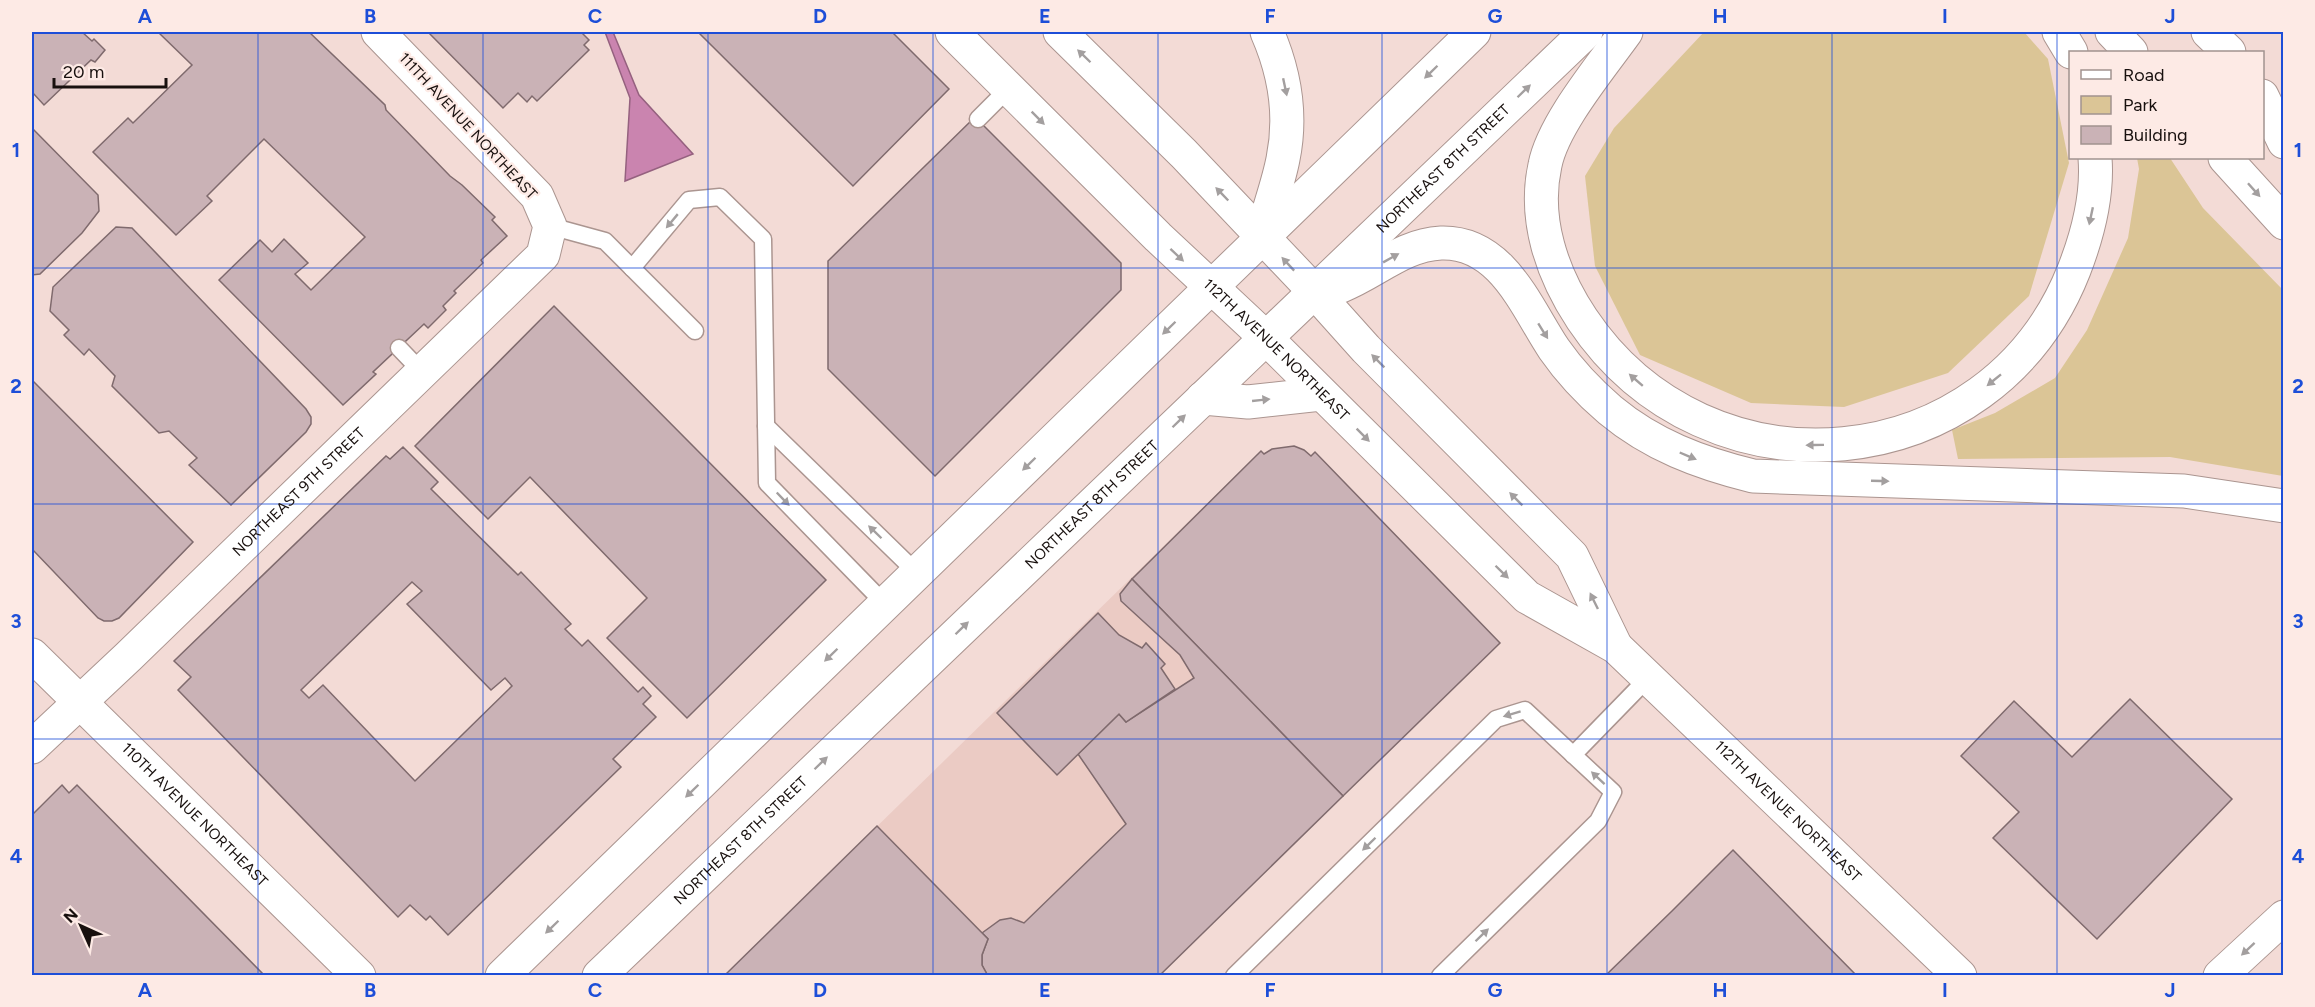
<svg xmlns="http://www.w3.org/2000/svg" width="2315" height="1007" viewBox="0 0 2315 1007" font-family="Figtree,sans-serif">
<rect width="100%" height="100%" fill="#f3dbd6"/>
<path fill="#ebcbc4" d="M1294,446L1304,450L1311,456L1315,452L1500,643L1159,975L724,976L1261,451L1264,454L1272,449Z"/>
<g fill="#dbc596">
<path d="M1704,32H2024L2048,59L2069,163L2029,296L1948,373L1844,407L1751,403L1640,355L1595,266L1585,176L1614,128Z"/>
<path d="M2137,158H2170L2203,208L2283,290V476L2170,457L1958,459L1952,430L1995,413L2055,378L2087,330L2128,238L2139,169Z"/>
</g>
<path fill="#ca84af" stroke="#95617f" stroke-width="1.5" d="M605,32H613L639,95L693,154L625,181L630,98Z"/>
<g fill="#cab2b6" stroke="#7f6a6d" stroke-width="1.5" fill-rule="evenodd">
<path d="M32,32H82L92,41L94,39L105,50L95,62L91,60L44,105L32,92Z"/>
<path d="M158,32H309L385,105L386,110L450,176L462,185L495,217L492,220L507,236L481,260L483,263L454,291L456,293L443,306L446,310L428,328L424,324L373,372L376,374L343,405L219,280L260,240L272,252L284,239L308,263L295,274L311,290L365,237L264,139L207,196L212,201L176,235L93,152L128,118L133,123L192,65Z"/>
<path d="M428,32H581L589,40L584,45L589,50L537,101L532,96L527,102L518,93L503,108Z"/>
<path d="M698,32H892L949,89L853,186Z"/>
<path d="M975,117L1121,263V290L935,476L828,369V261Z"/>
<path d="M32,128L98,195L99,211L82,233L40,274L32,275Z"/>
<path d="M116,227L132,228L306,409L311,417V424L306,432L231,505L189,465L197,458L169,431L159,433L112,386L115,376L89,349L84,355L64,335L69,330L50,311L53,287Z"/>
<path d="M554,306L826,580L687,718L607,638L647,598L530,477L488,519L415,446Z"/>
<path d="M32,380L193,542L119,618L112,621H104L98,618L32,549Z"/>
<path d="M1294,446L1304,450L1311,456L1315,452L1500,643L1343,796L1132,579L1261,451L1264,454L1272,449Z"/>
<path d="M403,447L438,482L431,489L518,575L521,572L571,624L565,629L582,646L588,640L638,692L643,687L651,696L643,704L656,717L613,759L621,767L448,935L430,916L426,920L410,905L398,917L178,690L191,677L174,661L386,456L390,459ZM412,582L422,591L407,604L491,690L505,678L512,686L415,781L323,685L309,698L301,690Z"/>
<path d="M1132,579L1343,796L1159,976H988L982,965V955L988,939L982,933L1000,920L1011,918L1024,923L1126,824L1078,754L1119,714L1126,722L1194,678L1180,655L1121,601L1120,594Z"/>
<path d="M1098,613L1119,635L1142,648L1146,643L1165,664L1161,668L1175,689L1126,722L1119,714L1057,775L997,713Z"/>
<path d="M2130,699L2232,799L2097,939L1993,838L2019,812L1961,756L2014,701L2072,757Z"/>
<path d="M62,785L69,793L77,785L265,976H32V815Z"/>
<path d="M877,826L988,939L982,955V965L988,976H724Z"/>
<path d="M1733,850L1857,976H1605L1672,911Z"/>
</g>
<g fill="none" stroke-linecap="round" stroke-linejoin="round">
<defs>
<g id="lane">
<path d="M978,119L1009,88"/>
<path d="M550,226L605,241L695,331"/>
<path d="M632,268L689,200L720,197L763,239L767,483L885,604"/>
<path d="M399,348L422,372"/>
<path d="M766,426L917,573"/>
<path d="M1573,755L1648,678"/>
<path d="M1234,976L1496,719L1525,710L1613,792L1598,821L1440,976"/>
</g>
<g id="street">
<path id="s1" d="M32,747L128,657L543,255L550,226L537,196L378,32"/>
</g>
<g id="secondary">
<path id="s2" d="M952,32L1158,237L1266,338L1527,597L1616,647L1960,976"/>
<path d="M1060,32L1184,154L1314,291L1366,349L1572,556L1616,647"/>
<path id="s3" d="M32,655L359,976"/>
</g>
<g id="primary">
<path d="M1203,398L1248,402L1321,394"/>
<path d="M502,976L1474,32"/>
<path id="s4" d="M599,976L1586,32"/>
</g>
<g id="highway">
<path d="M1626,32C1601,67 1553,124 1545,165C1533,219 1552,274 1582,319C1707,506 1991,481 2074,270C2088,234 2098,196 2095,158"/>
<path d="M2059,32L2071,52"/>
<path d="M2112,32L2131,52"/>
<path d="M2208,32L2229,52"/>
<path d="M2262,96L2284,142"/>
<path d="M2225,158L2284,223"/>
<path d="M1262,236C1268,210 1278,185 1283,159C1292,115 1285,73 1267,32"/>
<path d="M1314,291C1323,290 1333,289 1341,286C1376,272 1402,245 1441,243C1502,241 1526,307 1554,349C1570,372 1589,392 1610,410C1652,445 1700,463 1753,476L2184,491L2284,506"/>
<path d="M2220,976L2284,917"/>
</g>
</defs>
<use href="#lane" stroke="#ab9590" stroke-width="19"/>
<use href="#street" stroke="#ab9590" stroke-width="35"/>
<use href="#secondary" stroke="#ab9590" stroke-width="35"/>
<use href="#primary" stroke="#ab9590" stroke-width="35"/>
<use href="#highway" stroke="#ab9590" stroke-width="35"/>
<use href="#lane" stroke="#fff" stroke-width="16"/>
<use href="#street" stroke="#fff" stroke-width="33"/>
<use href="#secondary" stroke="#fff" stroke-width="33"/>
<use href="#primary" stroke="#fff" stroke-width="33"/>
<use href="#highway" stroke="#fff" stroke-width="33"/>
</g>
<defs><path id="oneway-solid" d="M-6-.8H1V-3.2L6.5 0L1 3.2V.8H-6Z" transform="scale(1.5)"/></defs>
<g fill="#a39f9f">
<use href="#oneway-solid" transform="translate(1084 56) rotate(-136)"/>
<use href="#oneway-solid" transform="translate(1431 72) rotate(136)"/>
<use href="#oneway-solid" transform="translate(1285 87) rotate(78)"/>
<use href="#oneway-solid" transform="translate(1524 91) rotate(-44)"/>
<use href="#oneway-solid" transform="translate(1038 118) rotate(45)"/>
<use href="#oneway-solid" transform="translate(2254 190) rotate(48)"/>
<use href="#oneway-solid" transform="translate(1222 194) rotate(-134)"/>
<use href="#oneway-solid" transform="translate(2091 216) rotate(102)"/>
<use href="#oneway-solid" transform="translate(672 221) rotate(130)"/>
<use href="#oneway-solid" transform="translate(1177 255) rotate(43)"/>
<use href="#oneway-solid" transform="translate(1391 258) rotate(-29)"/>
<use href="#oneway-solid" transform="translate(1288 264) rotate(-133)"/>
<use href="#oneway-solid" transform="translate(1169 328) rotate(136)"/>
<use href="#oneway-solid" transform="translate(1543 331) rotate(58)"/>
<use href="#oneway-solid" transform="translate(1378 361) rotate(-135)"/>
<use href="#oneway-solid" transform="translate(1636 380) rotate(-139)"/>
<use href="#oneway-solid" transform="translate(1994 380) rotate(141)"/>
<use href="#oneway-solid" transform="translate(1261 400) rotate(-6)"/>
<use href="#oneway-solid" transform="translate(1179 421) rotate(-44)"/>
<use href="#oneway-solid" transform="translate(1363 435) rotate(45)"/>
<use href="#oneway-solid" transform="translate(1815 445) rotate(179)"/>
<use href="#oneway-solid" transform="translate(1688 456) rotate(23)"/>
<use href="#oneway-solid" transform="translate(1029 464) rotate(136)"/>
<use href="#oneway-solid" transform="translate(1880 481) rotate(2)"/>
<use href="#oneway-solid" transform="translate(783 499) rotate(46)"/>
<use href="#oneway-solid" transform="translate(1516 499) rotate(-135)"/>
<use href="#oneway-solid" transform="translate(875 532) rotate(-136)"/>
<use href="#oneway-solid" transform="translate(1502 572) rotate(44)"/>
<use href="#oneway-solid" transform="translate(1594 601) rotate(-116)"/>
<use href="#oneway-solid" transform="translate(962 628) rotate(-44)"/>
<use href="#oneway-solid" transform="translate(831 655) rotate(136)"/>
<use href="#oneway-solid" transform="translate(1512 714) rotate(163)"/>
<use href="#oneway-solid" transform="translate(821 763) rotate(-44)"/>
<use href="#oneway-solid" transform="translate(1598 778) rotate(-137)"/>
<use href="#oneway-solid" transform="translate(692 791) rotate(136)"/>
<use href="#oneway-solid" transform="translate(1369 844) rotate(136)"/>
<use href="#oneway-solid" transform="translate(552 927) rotate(136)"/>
<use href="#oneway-solid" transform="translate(1482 935) rotate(-44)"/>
<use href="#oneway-solid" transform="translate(2248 949) rotate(137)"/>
</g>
<path fill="none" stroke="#1d4ed8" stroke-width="1.5" stroke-opacity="0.55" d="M258,32V976M483,32V976M708,32V976M933,32V976M1158,32V976M1382,32V976M1607,32V976M1832,32V976M2057,32V976M32,268H2284M32,504H2284M32,739H2284"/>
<g text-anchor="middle" stroke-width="4.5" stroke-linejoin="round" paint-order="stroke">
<g font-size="15" fill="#18100e" stroke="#fdeae5">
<text transform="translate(468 126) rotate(47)" y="5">111TH AVENUE NORTHEAST</text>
<text dy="5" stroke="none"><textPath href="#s4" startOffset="1168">NORTHEAST 8TH STREET</textPath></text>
<text dy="5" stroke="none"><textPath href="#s2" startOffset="454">112TH AVENUE NORTHEAST</textPath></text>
<text dy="5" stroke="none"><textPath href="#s1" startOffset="369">NORTHEAST 9TH STREET</textPath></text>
<text dy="5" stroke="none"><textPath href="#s4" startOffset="682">NORTHEAST 8TH STREET</textPath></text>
<text dy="5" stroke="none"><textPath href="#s2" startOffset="1146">112TH AVENUE NORTHEAST</textPath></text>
<text dy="5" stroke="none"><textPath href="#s3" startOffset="228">110TH AVENUE NORTHEAST</textPath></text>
<text dy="5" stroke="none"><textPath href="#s4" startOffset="196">NORTHEAST 8TH STREET</textPath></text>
</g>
</g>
<rect width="2315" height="1007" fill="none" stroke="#fdeae5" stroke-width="66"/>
<rect x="2069" y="51" width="195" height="108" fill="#fdeae5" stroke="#a1938f" stroke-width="1.5"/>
<rect x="2081" y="70" width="30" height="9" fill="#ffffff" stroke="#a1938f" stroke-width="1.5"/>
<text x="2123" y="81" font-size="18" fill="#18100e">Road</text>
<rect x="2081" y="96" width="30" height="18" fill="#dbc596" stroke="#a1938f" stroke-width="1.5"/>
<text x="2123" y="111" font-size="18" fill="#18100e">Park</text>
<rect x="2081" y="126" width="30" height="18" fill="#cab2b6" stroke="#a1938f" stroke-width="1.5"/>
<text x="2123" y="141" font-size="18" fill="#18100e">Building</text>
<g transform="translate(81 926) rotate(315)" stroke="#fdeae5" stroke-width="4.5" paint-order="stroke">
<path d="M0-4.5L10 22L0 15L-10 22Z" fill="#18100e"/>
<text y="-9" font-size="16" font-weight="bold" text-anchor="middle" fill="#18100e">N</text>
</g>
<path d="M54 78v9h112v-9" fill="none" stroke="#18100e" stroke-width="3"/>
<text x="63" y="78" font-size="18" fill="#18100e" stroke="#fdeae5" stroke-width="4.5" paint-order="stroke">20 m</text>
<rect x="33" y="33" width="2249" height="941" fill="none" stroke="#1d4ed8" stroke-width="2"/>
<g font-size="20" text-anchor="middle" font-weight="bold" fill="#1d4ed8">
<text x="145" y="23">A</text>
<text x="370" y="23">B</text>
<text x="595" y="23">C</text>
<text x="820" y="23">D</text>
<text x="1045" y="23">E</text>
<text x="1270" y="23">F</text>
<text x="1495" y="23">G</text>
<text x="1720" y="23">H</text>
<text x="1945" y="23">I</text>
<text x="2170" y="23">J</text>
<text x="16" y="157">1</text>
<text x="2298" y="157">1</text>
<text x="16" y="393">2</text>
<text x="2298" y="393">2</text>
<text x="16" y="628">3</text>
<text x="2298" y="628">3</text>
<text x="16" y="863">4</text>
<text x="2298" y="863">4</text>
<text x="145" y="997">A</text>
<text x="370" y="997">B</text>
<text x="595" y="997">C</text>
<text x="820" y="997">D</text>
<text x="1045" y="997">E</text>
<text x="1270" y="997">F</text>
<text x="1495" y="997">G</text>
<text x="1720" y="997">H</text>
<text x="1945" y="997">I</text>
<text x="2170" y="997">J</text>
</g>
</svg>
